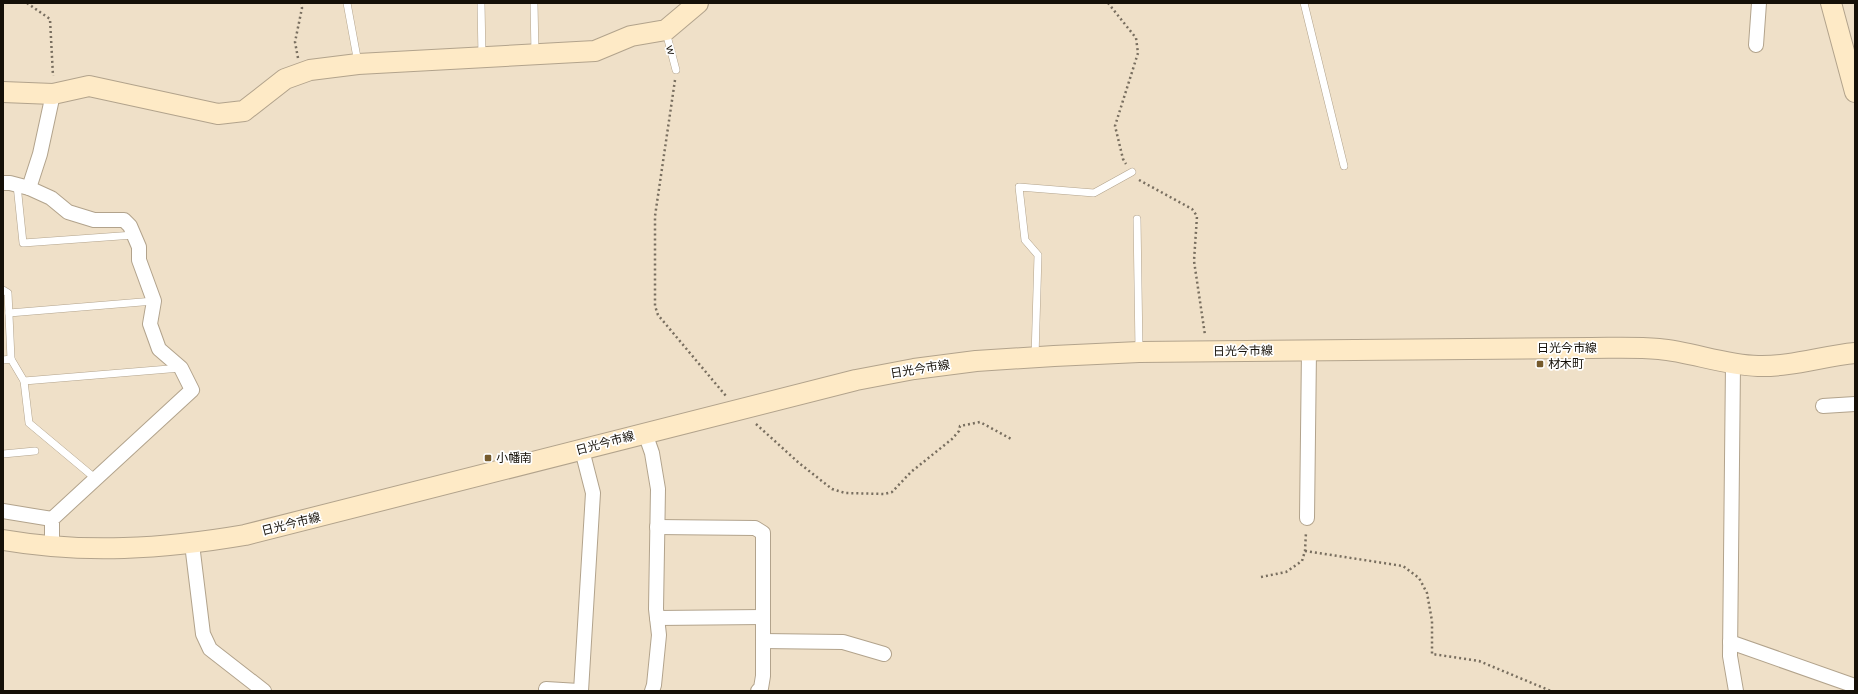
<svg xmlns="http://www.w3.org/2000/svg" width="1858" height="694" viewBox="0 0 1858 694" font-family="'Work Sans','Noto Sans JP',sans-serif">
<rect width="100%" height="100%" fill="#efe0c8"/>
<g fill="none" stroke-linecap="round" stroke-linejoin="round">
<defs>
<g id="lane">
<path d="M347,3L358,63"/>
<path d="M481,3L482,57"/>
<path d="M534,3L535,54"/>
<path d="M1304,3L1344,166"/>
<path d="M666,32L676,70"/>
<path d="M17,185L23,243L134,235"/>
<path d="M1137,219L1139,350"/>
<path d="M3,290L8,293L11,359"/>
<path d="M9,313L154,301"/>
<path d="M1035,357L1038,255L1025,240L1019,187L1094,193L1132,172"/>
<path d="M3,360L11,359L24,381L29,423L96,479"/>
<path d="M24,381L181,368"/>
<path d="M3,454L35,451"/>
</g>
<g id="street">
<path d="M1756,45L1759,3"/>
<path d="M3,183H10L29,188L51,198L68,212L94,220H124L130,226L139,247V260L154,301L150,324L159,349L181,368L192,390L52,519V547"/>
<path d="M29,188L40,154L53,94"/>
<path d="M1733,364L1730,656L1736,691"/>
<path d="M1823,406L1855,404"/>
<path d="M645,433L652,453L658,489L656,609L659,635L654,685L652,691"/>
<path d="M3,511L52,519"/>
<path d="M1307,518L1309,350"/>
<path d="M657,527L755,528L763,533V676L761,688L758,691"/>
<path d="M192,544L203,634L210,649L264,691"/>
<path d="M657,618L763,617"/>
<path d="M763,641L843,642L884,654"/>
<path d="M1730,642L1855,686"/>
<path d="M546,689L579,691"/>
<path d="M581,691L593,493L582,450"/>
</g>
<g id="secondary">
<path d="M1831,3L1855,92"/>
<path d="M3,92L53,94L89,86L218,114L244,111L285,79L310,70L358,64L595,51L631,36L666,30L698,3"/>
<path d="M3,540C85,554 163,549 245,535L856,380L914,369L976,361L1054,356L1139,352L1591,348C1614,348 1636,347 1659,349C1692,352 1724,365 1758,366C1791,367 1823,356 1855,353"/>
</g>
</defs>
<use href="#lane" stroke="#b2a38c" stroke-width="8"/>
<use href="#street" stroke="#b2a38c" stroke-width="16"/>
<use href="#secondary" stroke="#b2a38c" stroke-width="22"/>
<g stroke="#786e5f" stroke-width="2.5" stroke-dasharray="2 3" stroke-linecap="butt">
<path d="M27,3L50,19L53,76"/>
<path d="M1108,3L1136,38L1138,53L1115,126L1123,159L1126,164"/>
<path d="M298,58L295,42L302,8L301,3"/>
<path d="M675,80L655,216V306L658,315L726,396"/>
<path d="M1139,180L1192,209L1197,216L1194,261L1205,335"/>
<path d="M756,424L799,463L832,489L845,493L884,494L892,492L911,472L952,439L959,431L960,426L980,422L1013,440"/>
<path d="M1305,551L1403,566L1419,578L1427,593L1432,621V654L1479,661L1551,691"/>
<path d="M1261,577L1286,572L1302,561L1305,551L1306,532"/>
</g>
<use href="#lane" stroke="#fff" stroke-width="7"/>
<use href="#street" stroke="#fff" stroke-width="14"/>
<use href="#secondary" stroke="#feeac6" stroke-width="20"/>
</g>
<g fill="#755a2c" stroke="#fff" stroke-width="1.5">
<rect x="1536" y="360" width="8" height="8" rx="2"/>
<rect x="484" y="454" width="8" height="8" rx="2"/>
</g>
<g text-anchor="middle" stroke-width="3.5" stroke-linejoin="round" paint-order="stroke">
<g font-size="12" fill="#151008" stroke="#fff">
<text transform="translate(671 50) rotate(75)" y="4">w</text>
<text x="1567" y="352">日光今市線</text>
<text transform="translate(1243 351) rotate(-1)" y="4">日光今市線</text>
<text transform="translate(920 369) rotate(-9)" y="4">日光今市線</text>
<text transform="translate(605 443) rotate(-15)" y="4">日光今市線</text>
<text transform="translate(291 524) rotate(-14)" y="4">日光今市線</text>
</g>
<g font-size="12" fill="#151008" stroke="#fff" text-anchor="start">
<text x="1548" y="368">材木町</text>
<text x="496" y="462">小幡南</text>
</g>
</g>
<rect width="1858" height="694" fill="none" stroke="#151008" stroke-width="8"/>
</svg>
